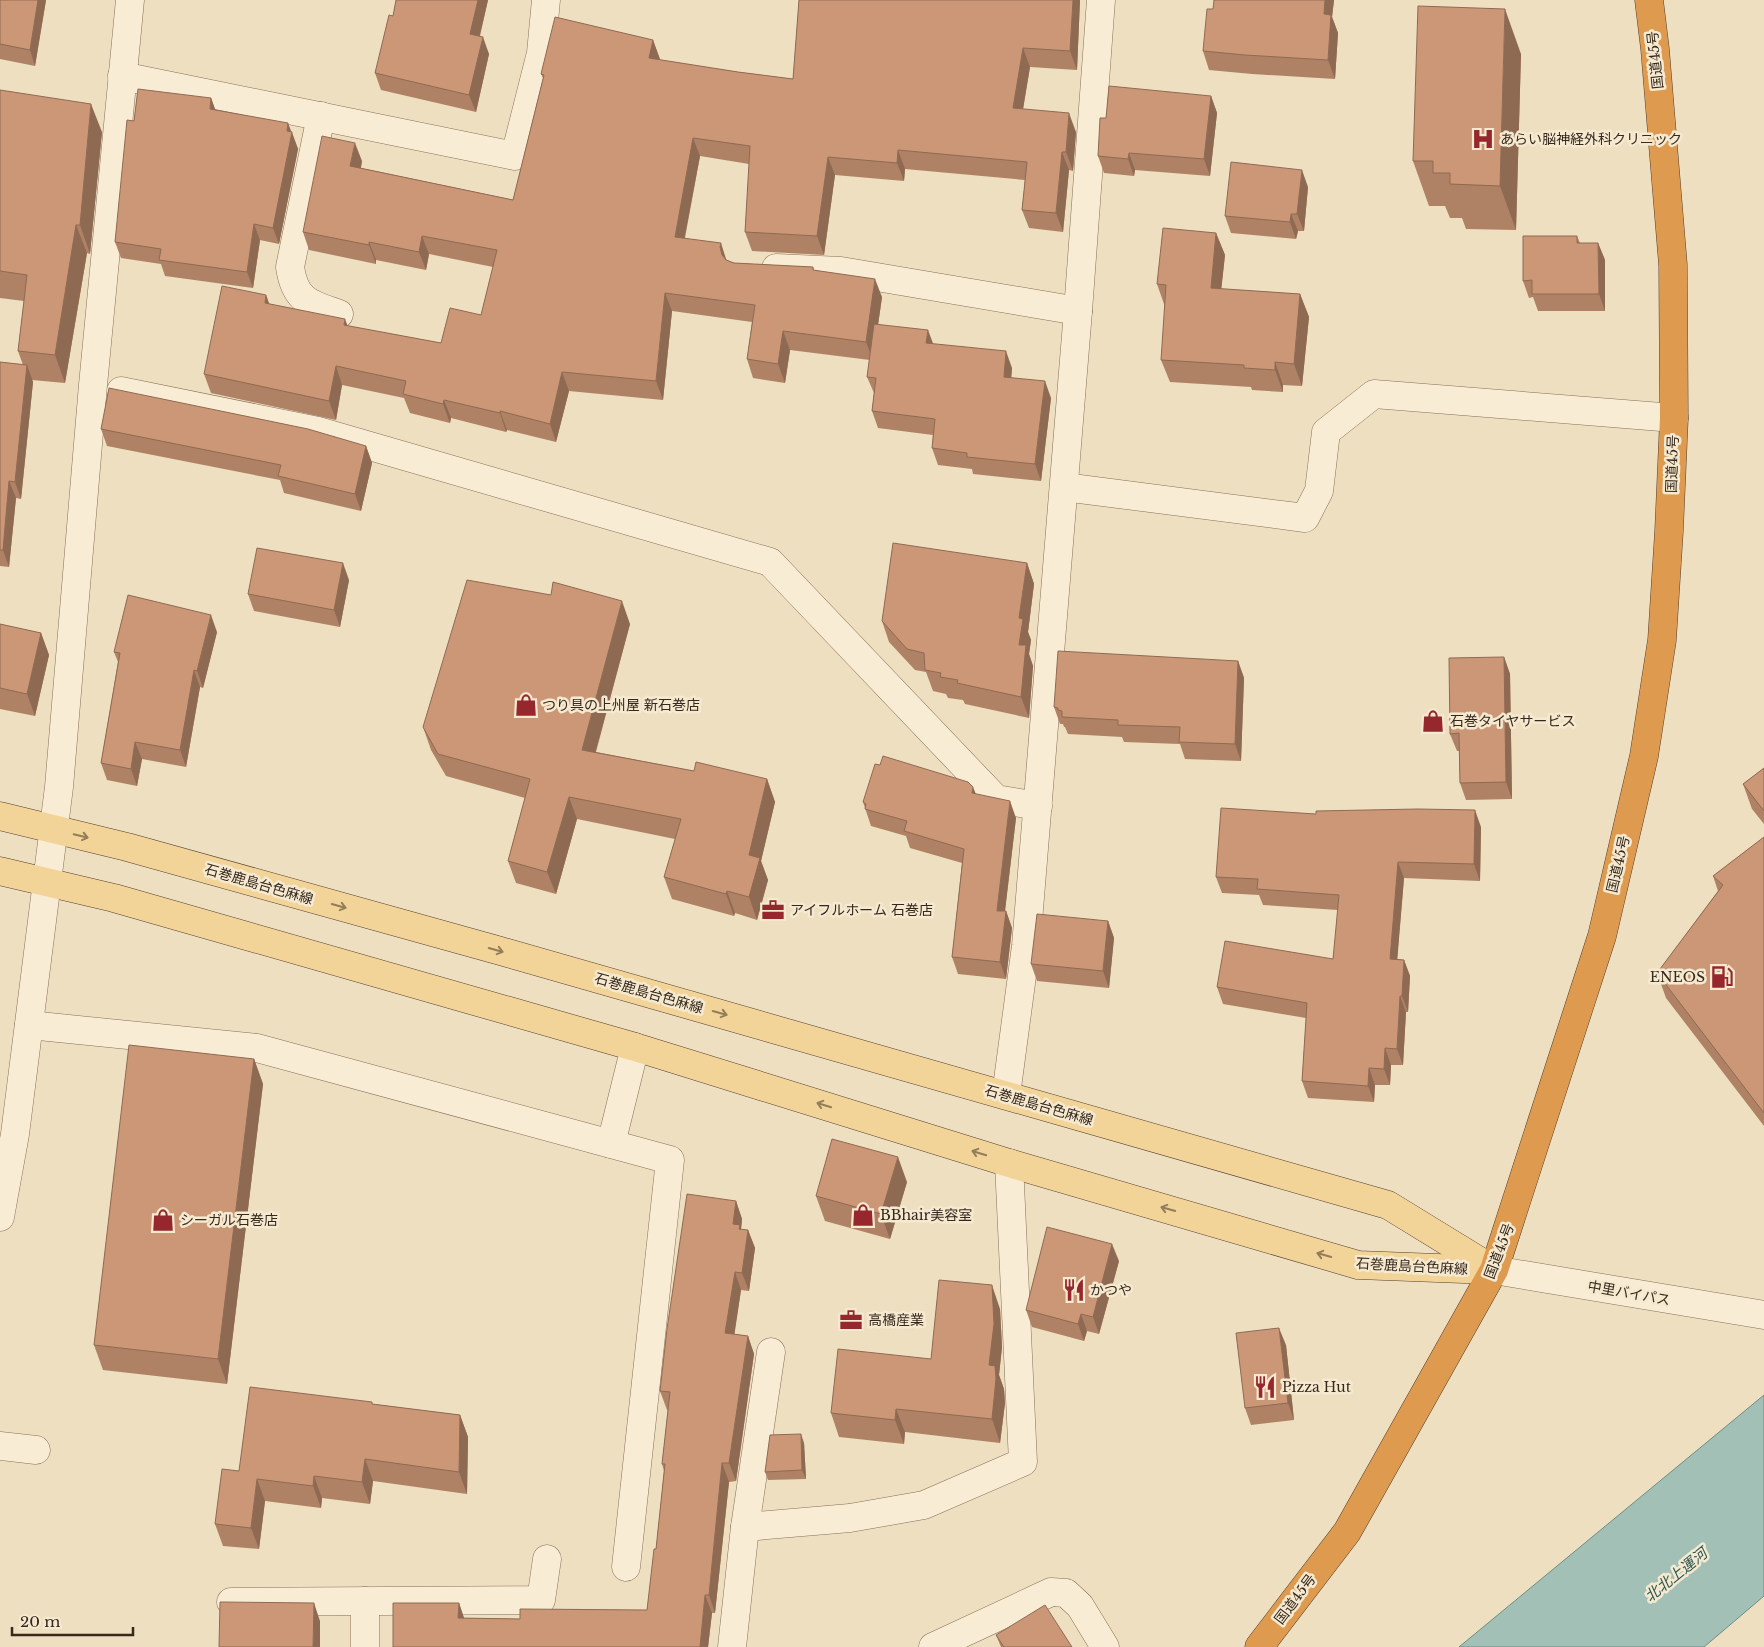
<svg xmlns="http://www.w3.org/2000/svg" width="1764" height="1647" viewBox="0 0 1764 1647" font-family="'Libre Baskerville','Noto Sans JP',serif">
<rect width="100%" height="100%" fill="#eedfc1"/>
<path fill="#a3c0b7" stroke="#6b8e84" d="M1764,1395V1596L1704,1647H1459Z"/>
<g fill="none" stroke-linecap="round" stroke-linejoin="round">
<defs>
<g id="minor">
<path d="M122,76L515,156L541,53L546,0"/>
<path d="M321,116L290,267C295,302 311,304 339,314"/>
<path d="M776,268L841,271L1078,311"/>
<path d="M121,391L318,431L770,562L996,799L1038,806"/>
<path d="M1064,487L1305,518L1319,491L1326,432L1374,394L1674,418"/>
<path d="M29,1025L257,1048L670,1160L626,1567"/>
<path d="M1006,1095L1026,946L1078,311L1101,0"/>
<path d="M611,1144L635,1047"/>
<path d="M0,1217L15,1134L59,787L93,385L130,0"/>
<path d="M1494,1270L1764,1315"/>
<path d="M0,1446L36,1450"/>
<path d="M745,1527L850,1518L924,1505L1023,1462L1009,1163"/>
<path d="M231,1602L541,1600L547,1559"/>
<path d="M365,1647V1601"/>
<path d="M732,1647L745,1527L771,1352"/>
<path d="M933,1647L1051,1592L1066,1593L1080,1606L1105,1647"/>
</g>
<g id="major">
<path d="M0,816L127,847L497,950L1388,1205L1494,1270"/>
<path d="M0,871L114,898L635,1047L1009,1163L1358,1265L1490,1270"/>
</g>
<path id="highway" d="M1259,1647L1347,1532L1494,1270L1602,936L1644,756L1662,640L1669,531L1674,418L1673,265L1655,49L1649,0"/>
</defs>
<use href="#minor" stroke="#877058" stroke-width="29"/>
<use href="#major" stroke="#553e2d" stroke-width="29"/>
<use href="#highway" stroke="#553e2d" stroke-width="29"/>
<use href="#minor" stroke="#f9ecd4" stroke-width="28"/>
<use href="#major" stroke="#f2d398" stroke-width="28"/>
<use href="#highway" stroke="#de9b50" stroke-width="28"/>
</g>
<g fill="#af8265">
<path d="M0,0H46L35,66L0,59Z"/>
<path d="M396,0H488L480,36L489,54L476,112L381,90L375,73L393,16Z"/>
<path d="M799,0H1080L1077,70L1030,67L1023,109L1076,132L1073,171L1069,170L1063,232L1029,228L1022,210L1025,180L905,169L904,181L835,175L824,255L752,251L745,232L749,164L700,156L685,238L727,260L734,263L813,267L814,270L882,297L878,325L933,344L1012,368L1011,378L1051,398L1041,481L973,474L972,469L938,465L932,448L933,435L878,428L872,411L874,393L867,377L870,360L790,350L785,383L753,378L747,359L752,322L672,311L663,400L569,391L556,442L507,430L506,432L451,418L450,423L410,413L404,398L342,385L336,420L211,393L204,374L266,295L269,304L348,326L441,343L481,315L493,267L429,254L426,270L376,260V264L309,250L303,232L362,161L361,168L513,200L543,78L541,74L653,40L660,60L738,72L793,79Z"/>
<path d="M1334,0L1332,17L1338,33L1335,79L1252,74L1209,70L1203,51L1213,9Z"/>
<path d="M1521,54L1516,230L1466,229L1462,218H1450L1445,206H1429L1413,161Z"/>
<path d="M0,90L102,132L90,254L87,253L65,383L32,380L33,382L21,499L16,498L9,567L0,566V362L23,365L18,351L24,301L0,298Z"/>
<path d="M1211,96L1217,113L1210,176L1135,170L1134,176L1104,173L1098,156L1106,118Z"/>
<path d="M211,98L215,110L292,132L298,149L279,244L260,240L253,288L165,276L161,264L121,258L115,242L134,121Z"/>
<path d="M1308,187L1304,231H1298L1296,239L1231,233L1225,216Z"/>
<path d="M1216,233L1225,255L1221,289L1300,294L1309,317L1302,386L1283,385V392L1252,390L1251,387L1170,382L1161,360L1165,307L1157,284Z"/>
<path d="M1577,236L1580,243H1598L1605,260V311H1538L1533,297L1529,298L1523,281Z"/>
<path d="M101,429L366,446L372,463L361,511L284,493L280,480L107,446Z"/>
<path d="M1027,563L1034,584L1028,632L1031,640L1029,654L1033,666L1029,718L965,704L963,700L948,698L946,694L933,691L926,672L915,670L889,642L882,621Z"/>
<path d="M349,580L340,627L254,611L248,594Z"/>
<path d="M0,624L41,633L49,655L35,716L0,709Z"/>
<path d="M630,624L596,752L694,771L767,779L775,802L761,861L768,880L757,920L735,913L734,916L672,899L664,877L675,839L577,819L556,894L516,883L508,861L525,798L446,776L431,750L423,727Z"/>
<path d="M217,632L203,688L200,687L186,767L142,759L137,786L107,780L101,763L118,662L114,652Z"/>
<path d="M1504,657L1510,674L1512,799L1466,800L1460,783L1459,751H1457L1450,734Z"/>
<path d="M1238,661L1244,678L1241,761L1185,759L1180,744L1124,742L1122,737L1068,734L1065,727H1064L1063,724H1060L1054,707Z"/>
<path d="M1764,768V824L1752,809L1743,784Z"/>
<path d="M976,794L1016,818L1005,911H1006L1012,928L1006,979L958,974L952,957L962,863L910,848L906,836L871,826L863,802Z"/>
<path d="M1481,827L1480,881L1404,878L1397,959L1404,960L1410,976L1408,1012H1406L1403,1065H1391L1390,1085H1375L1374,1102L1308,1098L1302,1081L1306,1018L1223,1004L1217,987L1333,959L1338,910L1263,905L1259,895L1222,893L1216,877Z"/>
<path d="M1764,837V1126L1666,998L1657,973L1718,891L1713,876Z"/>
<path d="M1108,921L1114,938L1109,988L1037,981L1031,964Z"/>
<path d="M254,1059L263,1084L227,1384L103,1370L94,1345Z"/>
<path d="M907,1182L890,1239L825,1221L816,1196Z"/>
<path d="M736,1201L742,1219L741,1230H748L755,1248L749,1291L741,1290L734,1334L748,1336L754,1354L736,1481L729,1482L715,1613H712L708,1647H393L459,1603L464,1618L520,1619L647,1610L656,1549L664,1471L662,1464L668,1410H667L660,1391Z"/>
<path d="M1119,1261L1099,1334L1087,1331L1084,1341L1032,1327L1026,1310Z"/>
<path d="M1000,1309L1002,1347L999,1375L1004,1389L1005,1403L1000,1443L905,1432L904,1444L839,1437L831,1413L931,1359Z"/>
<path d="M1286,1345L1294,1420L1251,1425L1245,1408Z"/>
<path d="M373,1404L460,1415L468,1437L467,1494L373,1481L370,1504L322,1498L321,1508L265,1501L259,1549L223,1546L215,1524L239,1471Z"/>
<path d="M804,1443L806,1479L768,1480L765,1472Z"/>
<path d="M996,1635L1072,1647H1001Z"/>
</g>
<g fill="#8f6a53">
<path d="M38,0H46L35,66L30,50Z"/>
<path d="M478,0H488L476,51L470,34Z"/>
<path d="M1073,0H1080L1077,70L1070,51Z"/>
<path d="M1325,0H1334L1332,17L1338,33L1335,79L1328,60L1324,14Z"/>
<path d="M1505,9L1521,54L1516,230L1500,186Z"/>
<path d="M483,37L489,54L476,112L469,95Z"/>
<path d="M653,40L660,59L656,77L649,58Z"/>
<path d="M1023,48L1030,67L1020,127L1013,108Z"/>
<path d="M1211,96L1217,113L1210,176L1204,159Z"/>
<path d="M211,98L217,114L210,109Z"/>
<path d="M91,104L102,132L90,254L80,225Z"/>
<path d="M1069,113L1076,132L1073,171L1066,152Z"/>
<path d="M288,123L298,149L279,244L273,228Z"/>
<path d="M693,138L700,156L681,256L675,237Z"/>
<path d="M355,143L362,161L357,185L350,166Z"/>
<path d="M898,150L905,169L904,181L897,163Z"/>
<path d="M1062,152L1069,170L1063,232L1056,213Z"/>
<path d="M1129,153L1135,170L1134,176L1128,159Z"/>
<path d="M828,157L835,175L824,255L817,236Z"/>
<path d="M1302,170L1308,187L1304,231L1297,214Z"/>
<path d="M1291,214L1298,231L1296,239L1290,222Z"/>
<path d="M254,224L260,240L253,288L247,272Z"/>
<path d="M76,225L87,253L65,383L55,355Z"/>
<path d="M1216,233L1225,255L1219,311L1211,288Z"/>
<path d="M422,236L429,254L426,270L419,252Z"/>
<path d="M369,242L376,260V264L369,245Z"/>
<path d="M721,243L727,262L722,255L720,247Z"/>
<path d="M1598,243L1605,260V311L1599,294Z"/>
<path d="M875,279L882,297L873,360L866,342Z"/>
<path d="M665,293L672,311L663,400L656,381Z"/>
<path d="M1300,294L1309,317L1302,386L1294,364Z"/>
<path d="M266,295L273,314L265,303Z"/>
<path d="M345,319L352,337L344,325Z"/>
<path d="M928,330L934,346L926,343Z"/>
<path d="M783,331L790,350L785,383L778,364Z"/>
<path d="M1006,351L1012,368L1010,393L1004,377Z"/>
<path d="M1275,362L1283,385V392L1275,370Z"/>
<path d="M27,365L33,382L21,499L15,482Z"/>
<path d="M336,366L342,385L336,420L329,401Z"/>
<path d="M562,372L569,391L556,442L550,424Z"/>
<path d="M1045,381L1051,398L1041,481L1035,464Z"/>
<path d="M444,400L451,418L450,423L443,404Z"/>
<path d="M500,411L507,430L506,432L500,413Z"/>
<path d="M366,446L372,463L361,511L355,494Z"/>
<path d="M9,481L16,498L9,567L3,550Z"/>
<path d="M343,563L349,580L340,627L334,610Z"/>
<path d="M1027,563L1034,584L1028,632L1031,640L1029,654L1033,666L1029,718L1021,697L1019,618Z"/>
<path d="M622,601L630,624L590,772L582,750Z"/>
<path d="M211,615L217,632L203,688L197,671Z"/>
<path d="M41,633L49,655L35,716L27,694Z"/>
<path d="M1504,657L1510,674L1512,799L1506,782Z"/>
<path d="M1238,661L1244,678L1241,761L1235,744Z"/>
<path d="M194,670L200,687L186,767L180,750Z"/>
<path d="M135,742L142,759L137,786L131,769Z"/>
<path d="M767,779L775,802L761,861L768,880L757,920L749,897V855Z"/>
<path d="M973,787L980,804L972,793Z"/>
<path d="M569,797L577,819L556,894L547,872Z"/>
<path d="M1010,801L1016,818L1004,919L997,911L998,902Z"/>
<path d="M1475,810L1481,827L1480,881L1474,864Z"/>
<path d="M1398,862L1404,878L1396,975L1390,959Z"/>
<path d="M727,891L735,913L734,916L726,894Z"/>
<path d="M1006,911L1012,928L1006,979L1000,962Z"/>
<path d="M1108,921L1114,938L1109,988L1103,971Z"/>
<path d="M1404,960L1410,976L1408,1012L1402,996Z"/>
<path d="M1400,996L1406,1012L1403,1065L1397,1049Z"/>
<path d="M1385,1048L1391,1065L1390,1085L1384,1069Z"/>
<path d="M254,1059L263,1084L227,1384L218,1359Z"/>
<path d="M1369,1068L1375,1085L1374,1102L1368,1086Z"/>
<path d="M898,1157L907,1182L890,1239L881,1214Z"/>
<path d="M736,1201L742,1219L741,1229L746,1243L733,1224Z"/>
<path d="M748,1230L755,1248L749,1291L742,1273Z"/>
<path d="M1112,1244L1119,1261L1099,1334L1093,1317Z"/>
<path d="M735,1272L741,1290L732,1351L725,1333Z"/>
<path d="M992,1285L1000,1309L1002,1347L999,1375L1004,1389L1005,1403L1000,1443L992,1419L989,1365Z"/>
<path d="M1081,1314L1087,1331L1084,1341L1078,1324Z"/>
<path d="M1279,1328L1286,1345L1294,1420L1288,1403Z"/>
<path d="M748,1336L754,1354L736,1481L729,1463Z"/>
<path d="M896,1409L905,1432L904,1444L895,1420Z"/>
<path d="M460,1415L468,1437L467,1494L459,1472Z"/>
<path d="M801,1434L804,1443L806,1479L802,1470Z"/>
<path d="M365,1459L373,1481L370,1504L362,1482Z"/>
<path d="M722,1463L729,1482L715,1613L709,1595Z"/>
<path d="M314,1476L322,1498L321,1508L313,1486Z"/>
<path d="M257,1479L265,1501L259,1549L251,1528Z"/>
<path d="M705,1595L712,1613L708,1647H700Z"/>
<path d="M314,1603L320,1621V1647H313Z"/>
<path d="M459,1603L465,1621L458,1618Z"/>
</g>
<g fill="#cc9776" stroke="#8f6a53">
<path d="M0,0H38L30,50L0,44Z"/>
<path d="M396,0H478L470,34L483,37L469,95L375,73L389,15L393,16Z"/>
<path d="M799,0H1073L1070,51L1023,48L1013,108L1069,113L1066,152H1062L1056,213L1022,210L1027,162L898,150L897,163L828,157L817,236L745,232L750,146L693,138L675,237L721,243L720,247L722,255L726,260L734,263L813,267V270L875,279L866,342L783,331L778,364L747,359L755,305L665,293L656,381L562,372L550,424L500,411V413L444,400L443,404L403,394L406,381L336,366L329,401L204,374L222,286L266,295L265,303L345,319L344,325L441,343L450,308L481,315L497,250L422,236L419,252L369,242V245L303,232L322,136L355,143L350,166L513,200L544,75L541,74L555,17L653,40L649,58L738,72L793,79Z"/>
<path d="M1214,0H1325L1324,14L1331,15L1328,60L1245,55L1203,51L1207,9H1213Z"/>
<path d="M1418,6L1505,9L1500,186L1450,184V173H1433V161H1413Z"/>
<path d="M1109,86L1211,96L1204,159L1129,153L1128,159L1098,156L1100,118H1106Z"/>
<path d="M138,89L211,98L210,109L288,123L287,131L292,132L273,228L254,224L247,272L159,260L161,249L115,242L127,120L134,121Z"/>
<path d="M0,90L91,104L80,225H76L55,355L18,351L27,275L0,271Z"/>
<path d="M1231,162L1302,170L1297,214H1291L1290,222L1225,216Z"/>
<path d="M1163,228L1216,233L1211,288L1300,294L1294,364L1275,362V370L1244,368V365L1161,360L1166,285L1157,284Z"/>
<path d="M1523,236H1577V243H1598L1599,294H1532V280L1523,281Z"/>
<path d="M874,324L928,330L926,343L1006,351L1004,377L1045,381L1035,464L967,457V453L932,448L935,419L872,411L876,378L867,377Z"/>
<path d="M0,362L27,365L15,482L9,481L3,550H0Z"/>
<path d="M109,388L308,429L366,446L355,494L278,476L281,465L101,429Z"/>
<path d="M893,543L1027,563L1019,618L1023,619L1019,645H1026L1021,697L957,683L958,680L940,677L941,673L925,670L924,653L907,649L882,621Z"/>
<path d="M257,548L343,563L334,610L248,594Z"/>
<path d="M467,580L551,595L553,582L622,601L582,750L694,771L696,762L767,779L749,855L760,858L749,897L727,891L726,894L664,877L681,819L569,797L547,872L508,861L530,779L438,754L423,727Z"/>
<path d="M128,595L211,615L197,671L194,670L180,750L135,742L131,769L101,763L120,653L114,652Z"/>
<path d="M0,624L41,633L27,694L0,688Z"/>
<path d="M1058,651L1238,661L1235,744L1179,742L1180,727L1118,725V720L1062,717V711L1058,710V708L1054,707Z"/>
<path d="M1504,657L1506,782L1460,783L1459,733L1450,734L1449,658Z"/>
<path d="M883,756L968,782L973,787L972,793L1010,801L998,902L997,911H1006L1000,962L952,957L964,849L904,831L907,821L865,809L866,804L863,802L875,764L880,765Z"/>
<path d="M1764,768V811L1743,784Z"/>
<path d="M1221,808L1316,814V811L1418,809L1475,810L1474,864L1398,862L1390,959L1404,960L1402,996H1400L1397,1049L1385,1048L1384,1069L1369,1068L1368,1086L1302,1081L1307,1003L1217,987L1225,941L1333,959L1339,895L1257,889L1258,879L1216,877Z"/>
<path d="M1764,837V1113L1657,973L1723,885L1713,876Z"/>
<path d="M1037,914L1108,921L1103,971L1031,964Z"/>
<path d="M129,1045L254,1059L218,1359L94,1345Z"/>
<path d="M832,1139L898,1157L881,1214L816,1196Z"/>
<path d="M687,1194L736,1201L733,1224L740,1225L739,1229L748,1230L742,1273L735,1272L725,1333L748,1336L729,1463H722L709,1595H705L700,1647H393V1603H459L458,1618L520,1619V1609L647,1610L654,1549H656L665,1464H662L670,1392L660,1391L667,1329Z"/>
<path d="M1047,1227L1112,1244L1093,1317L1081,1314L1078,1324L1026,1310Z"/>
<path d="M939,1280L992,1285L994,1324L989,1365L995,1366L996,1379L992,1419L896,1409L895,1420L831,1413L838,1349L931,1359Z"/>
<path d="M1279,1328L1288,1403L1245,1408L1236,1333Z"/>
<path d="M250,1387L372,1402V1404L460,1415L459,1472L365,1459L362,1482L314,1476L313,1486L257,1479L251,1528L215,1524L222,1469L239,1471Z"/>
<path d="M801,1434L802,1470L765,1472L770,1435Z"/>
<path d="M220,1602L314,1603L313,1647H219Z"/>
<path d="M1045,1605L1072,1647H1004L996,1635Z"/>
</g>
<defs><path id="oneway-shaft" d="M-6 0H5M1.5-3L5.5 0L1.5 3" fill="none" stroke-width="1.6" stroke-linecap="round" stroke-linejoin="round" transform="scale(1.25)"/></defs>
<g stroke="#947e5a">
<use href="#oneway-shaft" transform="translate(81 836) rotate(13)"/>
<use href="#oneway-shaft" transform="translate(339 906) rotate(16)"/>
<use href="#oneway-shaft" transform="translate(496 950) rotate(16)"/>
<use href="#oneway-shaft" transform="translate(720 1013) rotate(16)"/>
<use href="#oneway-shaft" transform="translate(824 1105) rotate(-163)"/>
<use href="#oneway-shaft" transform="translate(979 1153) rotate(-163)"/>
<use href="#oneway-shaft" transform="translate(1168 1209) rotate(-164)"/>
<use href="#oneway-shaft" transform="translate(1324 1255) rotate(-164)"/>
</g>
<defs>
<symbol id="hospital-bare" viewBox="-9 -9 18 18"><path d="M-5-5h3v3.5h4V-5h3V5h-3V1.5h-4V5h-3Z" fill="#96282d" stroke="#f5e9d0" stroke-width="2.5" paint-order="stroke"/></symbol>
<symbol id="shop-bare" viewBox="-9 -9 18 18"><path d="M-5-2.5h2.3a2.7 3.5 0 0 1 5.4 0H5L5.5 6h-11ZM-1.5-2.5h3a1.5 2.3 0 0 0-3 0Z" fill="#96282d" stroke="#f5e9d0" stroke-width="2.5" paint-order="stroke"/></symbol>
<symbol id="office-bare" viewBox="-9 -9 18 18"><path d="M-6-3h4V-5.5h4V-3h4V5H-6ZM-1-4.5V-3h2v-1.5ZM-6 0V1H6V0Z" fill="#96282d" stroke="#f5e9d0" stroke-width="2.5" paint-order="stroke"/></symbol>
<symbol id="fuel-bare" viewBox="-9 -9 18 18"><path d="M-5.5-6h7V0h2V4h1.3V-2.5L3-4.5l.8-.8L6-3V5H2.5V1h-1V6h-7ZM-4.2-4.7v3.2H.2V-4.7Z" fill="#96282d" stroke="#f5e9d0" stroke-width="2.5" paint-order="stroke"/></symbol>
<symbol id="restaurant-bare" viewBox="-9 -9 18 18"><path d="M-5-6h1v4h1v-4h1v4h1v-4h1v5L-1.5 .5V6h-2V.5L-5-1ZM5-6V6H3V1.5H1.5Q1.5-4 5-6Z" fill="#96282d" stroke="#f5e9d0" stroke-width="2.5" paint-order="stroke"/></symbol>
</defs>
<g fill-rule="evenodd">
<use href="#hospital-bare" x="1467" y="123" width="32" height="32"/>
<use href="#shop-bare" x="510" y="689" width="32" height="32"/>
<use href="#shop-bare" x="1417" y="705" width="32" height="32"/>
<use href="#office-bare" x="757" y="894" width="32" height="32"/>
<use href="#fuel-bare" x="1706" y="961" width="32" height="32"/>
<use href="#shop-bare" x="847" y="1199" width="32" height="32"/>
<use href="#shop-bare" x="147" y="1204" width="32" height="32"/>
<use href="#restaurant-bare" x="1058" y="1274" width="32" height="32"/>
<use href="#office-bare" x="835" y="1304" width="32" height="32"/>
<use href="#restaurant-bare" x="1249" y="1371" width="32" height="32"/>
</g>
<g text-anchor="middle" stroke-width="5" stroke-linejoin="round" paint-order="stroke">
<g font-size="14" fill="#37281d" stroke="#f5e9d0">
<text transform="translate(1655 60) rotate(-96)" y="5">国道45号</text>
<text transform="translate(1672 464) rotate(-88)" y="5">国道45号</text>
<text transform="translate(1618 864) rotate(-77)" y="5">国道45号</text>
<text transform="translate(259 884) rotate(16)" y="5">石巻鹿島台色麻線</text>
<text transform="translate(649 993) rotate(16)" y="5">石巻鹿島台色麻線</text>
<text transform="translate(1039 1105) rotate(16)" y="5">石巻鹿島台色麻線</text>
<text transform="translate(1499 1251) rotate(-69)" y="5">国道45号</text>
<text transform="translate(1412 1266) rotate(3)" y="5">石巻鹿島台色麻線</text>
<text transform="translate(1629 1293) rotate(10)" y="5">中里バイパス</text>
<text transform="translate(1295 1599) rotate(-53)" y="5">国道45号</text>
</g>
<g font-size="14" fill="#37281d" stroke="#f5e9d0" text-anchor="start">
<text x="1500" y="144">あらい脳神経外科クリニック</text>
<text x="542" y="710">つり具の上州屋 新石巻店</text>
<text x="1450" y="726">石巻タイヤサービス</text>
<text x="790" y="915">アイフルホーム 石巻店</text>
<text x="1705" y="982" text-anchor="end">ENEOS</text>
<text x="880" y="1220">BBhair美容室</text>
<text x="180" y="1225">シーガル石巻店</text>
<text x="1090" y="1295">かつや</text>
<text x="868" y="1325">高橋産業</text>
<text x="1282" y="1392">Pizza Hut</text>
</g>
<g font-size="15" font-style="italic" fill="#2c5752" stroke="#f5e9d0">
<text transform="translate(1676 1575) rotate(-39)" y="5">北北上運河</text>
</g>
</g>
<path d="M12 1627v8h121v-8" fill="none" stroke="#37281d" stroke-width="2.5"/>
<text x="20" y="1627" font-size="15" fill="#37281d" stroke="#f5e9d0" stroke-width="4" paint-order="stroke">20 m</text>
</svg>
